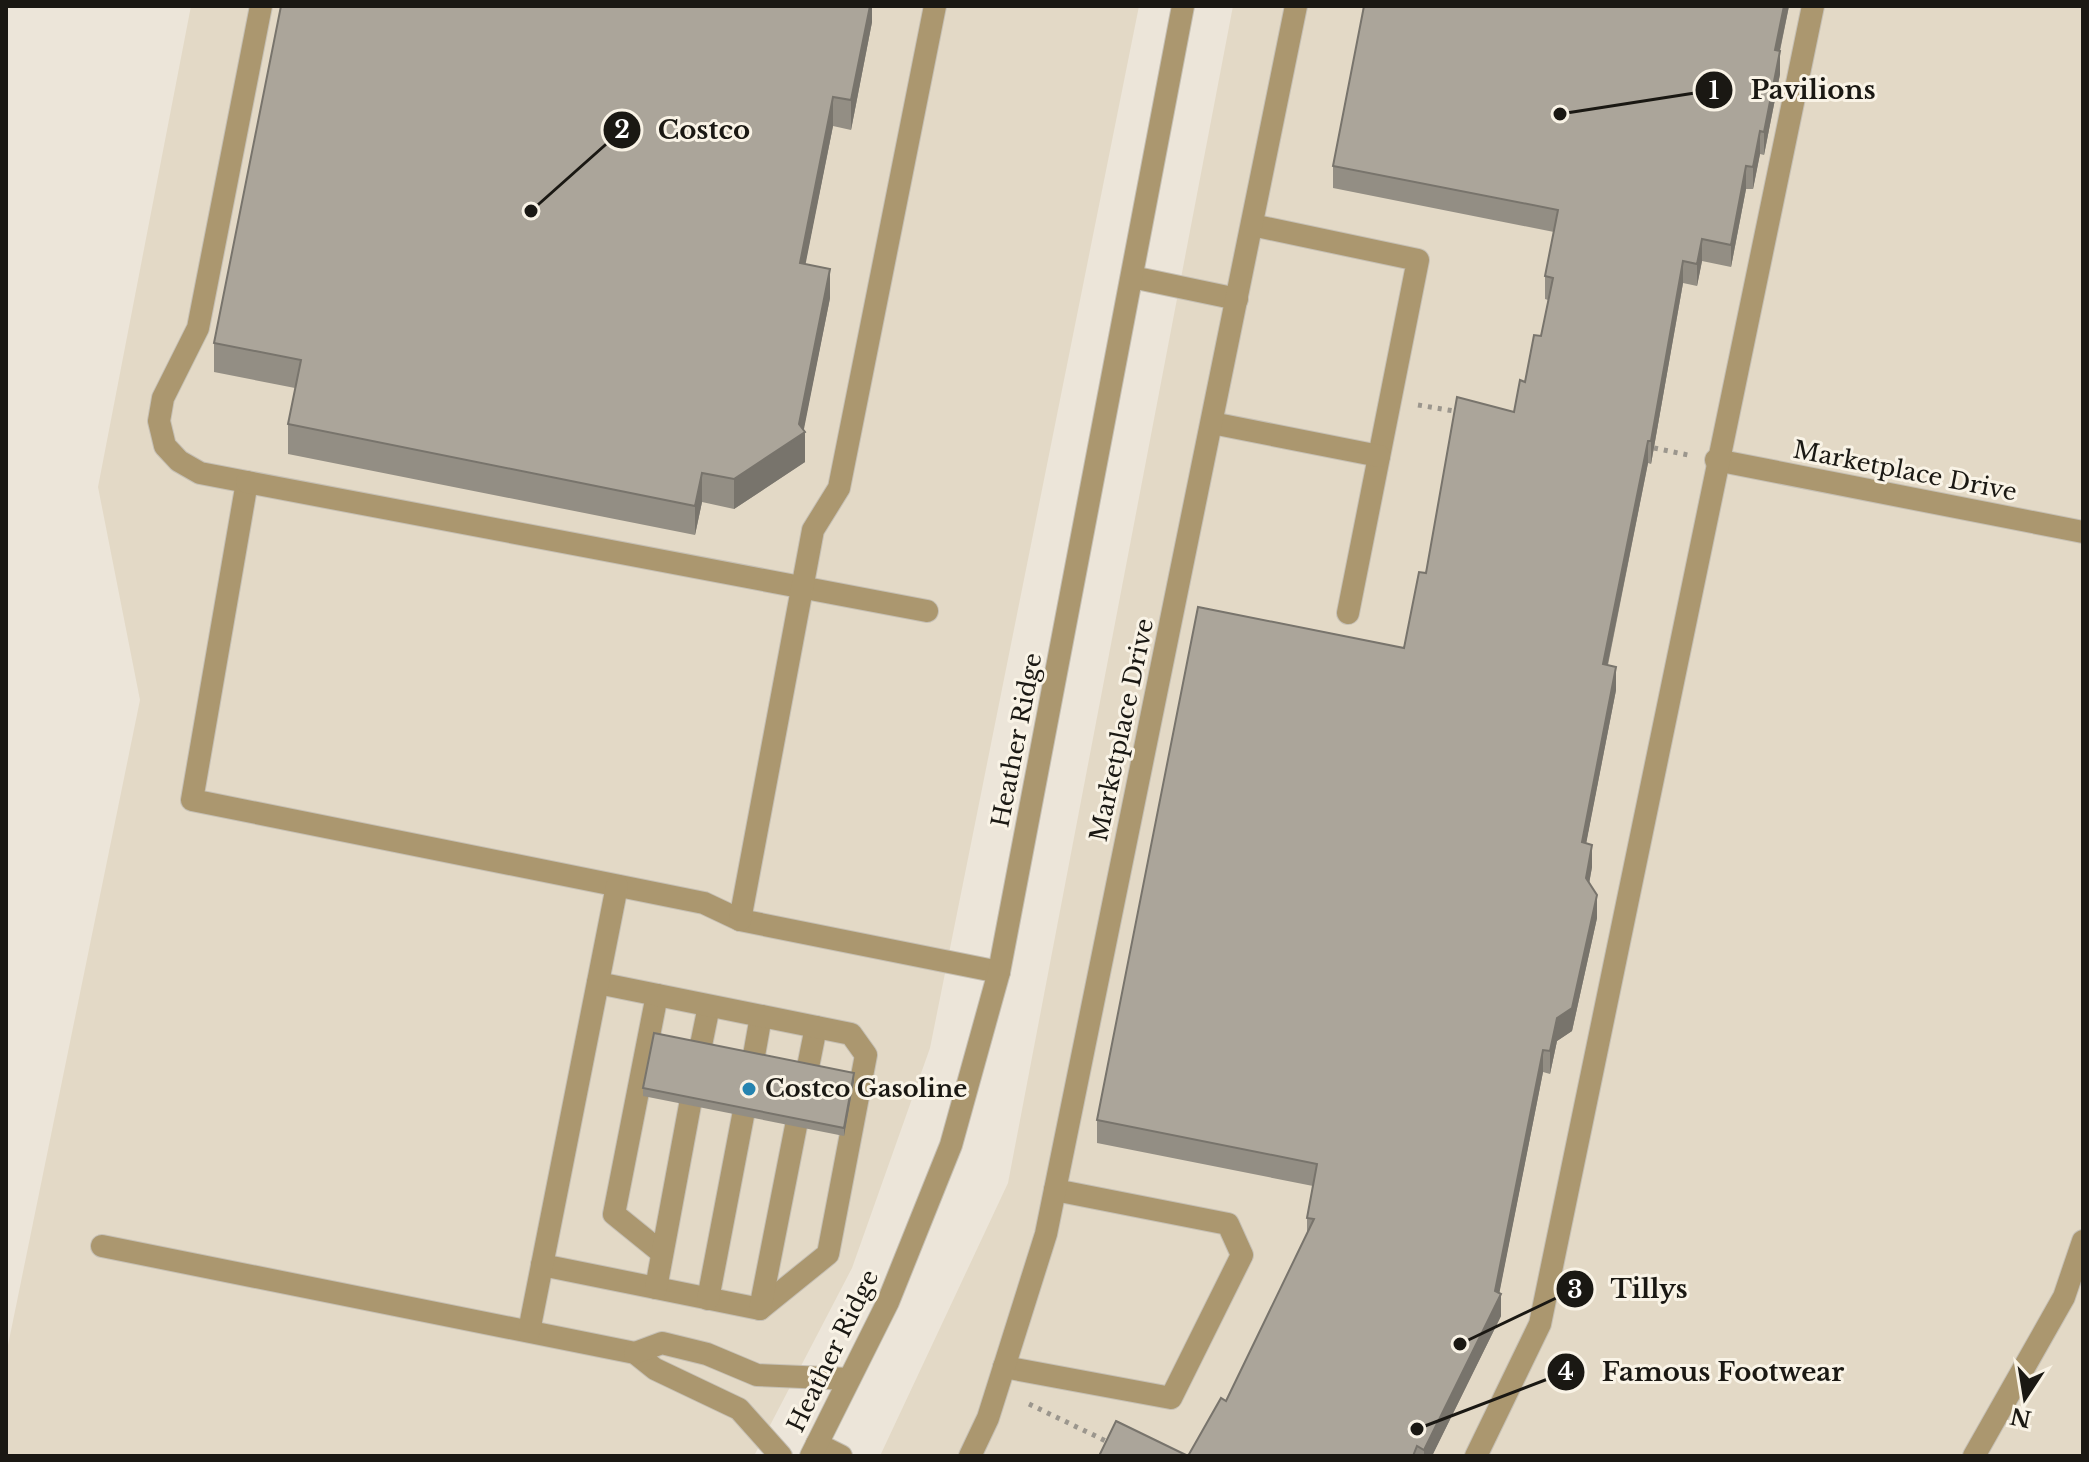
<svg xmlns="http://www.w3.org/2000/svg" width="2089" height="1462" viewBox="0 0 2089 1462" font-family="'Libre Baskerville',serif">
<rect width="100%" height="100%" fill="#ece5d9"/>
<g fill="#e3d9c6">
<path d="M191,6H1139L930,1048L852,1268L754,1456H6V1355L140,700L98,487Z"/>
<path d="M1233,6H2083V1456H880L1008,1183Z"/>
</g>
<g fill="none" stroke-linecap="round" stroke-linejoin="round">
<defs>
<g id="service">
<path d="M261,6L198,328L163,398L159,421L165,446L179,461L200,473L247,482L192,800L704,903L740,920L999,972"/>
<path d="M1252,225L1418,260L1348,613"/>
<path d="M1132,277L1237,299"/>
<path d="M1212,423L1379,456"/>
<path d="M1716,460L2083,532"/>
<path d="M247,482L927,611"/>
<path d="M740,920L813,530L839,488L935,6"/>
<path d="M657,995L614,1214L662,1253"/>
<path d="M700,1050L709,1006"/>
<path d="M753,1061L761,1016"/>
<path d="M807,1072L816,1027"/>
<path d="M102,1246L635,1353L655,1369L739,1409L781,1456"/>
<path d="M542,1265L760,1309L828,1254L866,1055L851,1034L598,983"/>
<path d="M656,1288L690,1105"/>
<path d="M708,1299L743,1116"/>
<path d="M760,1309L796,1126"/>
<path d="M529,1331L617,886"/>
<path d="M635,1353L662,1343L707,1354L757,1375L849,1379"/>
<path d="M1004,1367L1171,1398L1242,1255L1228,1224L1055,1190"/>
<path d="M817,1444L841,1456"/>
<path d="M970,1456L988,1418L1046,1234L1296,6"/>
<path d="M1476,1456L1540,1324L1813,6"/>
<path d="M1974,1456L2064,1297L2083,1241"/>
</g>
<path id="tertiary" d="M811,1456L888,1302L951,1145L999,972L1183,6"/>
</defs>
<use href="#service" stroke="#c6c0b5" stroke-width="24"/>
<use href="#tertiary" stroke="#c6c0b5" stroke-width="24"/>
<g stroke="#9b968d" stroke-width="5" stroke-dasharray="4 6" stroke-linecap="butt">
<path d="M1418,405L1460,412"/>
<path d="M1654,448L1688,455"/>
<path d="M1029,1404L1110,1443"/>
</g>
<use href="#service" stroke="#ab976f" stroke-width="22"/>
<use href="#tertiary" stroke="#ab976f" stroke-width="22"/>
</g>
<g fill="#938e84">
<path d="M872,6V22L851,130L833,126L805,264L830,298L803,431L805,462L734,509L702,502L695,535L288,454V424L295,388L214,372V343Z"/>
<path d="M1364,6H1789L1780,51V74L1764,155L1760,154L1753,189H1746L1731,267L1702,261L1697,286L1683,283L1651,464L1648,463L1608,665L1616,690L1586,843L1592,867L1589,883L1597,918L1572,1031L1557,1041L1550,1074L1543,1072L1499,1293L1501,1316L1432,1456H1188L1226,1401L1307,1235V1218L1313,1186L1097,1143V1120L1404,648L1426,573L1514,412L1541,336L1548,300L1545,299V276L1554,232L1333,188V166Z"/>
<path d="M854,1081L844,1136L643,1096V1088Z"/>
</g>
<g fill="#78746c">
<path d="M870,6H872V22L851,130V100Z"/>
<path d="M1784,6H1789L1775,73V50Z"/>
<path d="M1780,51V74L1764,155V132Z"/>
<path d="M833,97V126L800,292V263Z"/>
<path d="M1760,131V154L1753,189V167Z"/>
<path d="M1746,166V189L1731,267V245Z"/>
<path d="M1702,239V261L1697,286V264Z"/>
<path d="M1683,261V283L1651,464V441Z"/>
<path d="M830,269V298L803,434L805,432V462L734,509V479L799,424Z"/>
<path d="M1648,441V463L1603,687V664Z"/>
<path d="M702,473V502L695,535V506Z"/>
<path d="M1616,667V690L1582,865V842Z"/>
<path d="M1592,845V867L1586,901V878Z"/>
<path d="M1597,895V918L1572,1031L1557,1041L1550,1074V1051L1557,1018Z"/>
<path d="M1543,1050V1072L1498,1300L1501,1294V1316L1432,1456H1424V1450L1495,1291Z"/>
<path d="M854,1073V1081L844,1136V1128Z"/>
</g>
<g fill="#aba59a" stroke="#78746c" stroke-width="2">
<path d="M281,6H870L851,100L833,97L800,263L830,269L799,424L805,432L734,479L702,473L695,506L288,424L301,360L214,343Z"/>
<path d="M1364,6H1784L1775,50L1780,51L1764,132L1760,131L1753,167L1746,166L1731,245L1702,239L1697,264L1683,261L1651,441H1648L1603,664L1616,667L1582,842L1592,845L1586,878L1597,895L1572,1008L1557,1018L1550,1051L1543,1050L1495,1291L1501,1294L1424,1450L1417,1446L1413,1456H1188L1221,1398L1226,1401L1314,1219L1307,1218L1317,1164L1097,1120L1198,607L1404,648L1419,572L1426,573L1457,397L1514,412L1520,380L1525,382L1534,335L1541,336L1553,278L1545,276L1558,210L1333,166Z"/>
<path d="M654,1033L854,1073L844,1128L643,1088Z"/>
<path d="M1116,1421L1188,1456H1099Z"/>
</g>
<circle fill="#2684b0" stroke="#f9f3e6" stroke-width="3" cx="749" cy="1089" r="8"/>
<g text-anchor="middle" stroke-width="6" stroke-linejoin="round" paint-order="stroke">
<g font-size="24" fill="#1a1813" stroke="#f9f3e6">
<text transform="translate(1905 471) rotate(11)" y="8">Marketplace Drive</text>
<text transform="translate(1122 730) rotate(-78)" y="8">Marketplace Drive</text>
<text transform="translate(1017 740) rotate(-79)" y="8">Heather Ridge</text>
<text transform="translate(833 1351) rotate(-64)" y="8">Heather Ridge</text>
</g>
<g font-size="24" font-weight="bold" fill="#1a1813" stroke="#f9f3e6" text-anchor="start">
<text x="765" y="1097">Costco Gasoline</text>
</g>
</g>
<path fill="none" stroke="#1a1813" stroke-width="3" d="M1560 114L1714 90M531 211L622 130M1460 1344L1575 1289M1417 1429L1566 1372"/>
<g fill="#1a1813" stroke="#f9f3e6" stroke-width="3">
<circle cx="1560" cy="114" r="8"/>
<circle cx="531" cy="211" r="8"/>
<circle cx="1460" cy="1344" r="8"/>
<circle cx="1417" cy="1429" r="8"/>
<circle cx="1714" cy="90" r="20"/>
<circle cx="622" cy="130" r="20"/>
<circle cx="1575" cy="1289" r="20"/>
<circle cx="1566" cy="1372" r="20"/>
</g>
<g font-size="24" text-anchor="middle" font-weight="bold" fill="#fff">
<text x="1714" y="99">1</text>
<text x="622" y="138">2</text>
<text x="1575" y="1298">3</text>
<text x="1566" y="1380">4</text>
</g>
<g font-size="26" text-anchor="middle" font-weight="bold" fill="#1a1813" stroke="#f9f3e6" stroke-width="6" stroke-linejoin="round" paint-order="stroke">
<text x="1813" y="99">Pavilions</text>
<text x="704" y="139">Costco</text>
<text x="1649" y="1298">Tillys</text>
<text x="1723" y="1381">Famous Footwear</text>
</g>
<rect width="2089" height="1462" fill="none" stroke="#1a1813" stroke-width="16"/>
<g transform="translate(2025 1398) rotate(192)" stroke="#f9f3e6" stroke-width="6" paint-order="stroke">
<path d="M0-6L14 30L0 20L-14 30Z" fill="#1a1813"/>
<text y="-12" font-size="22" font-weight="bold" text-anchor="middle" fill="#1a1813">N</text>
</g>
</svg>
